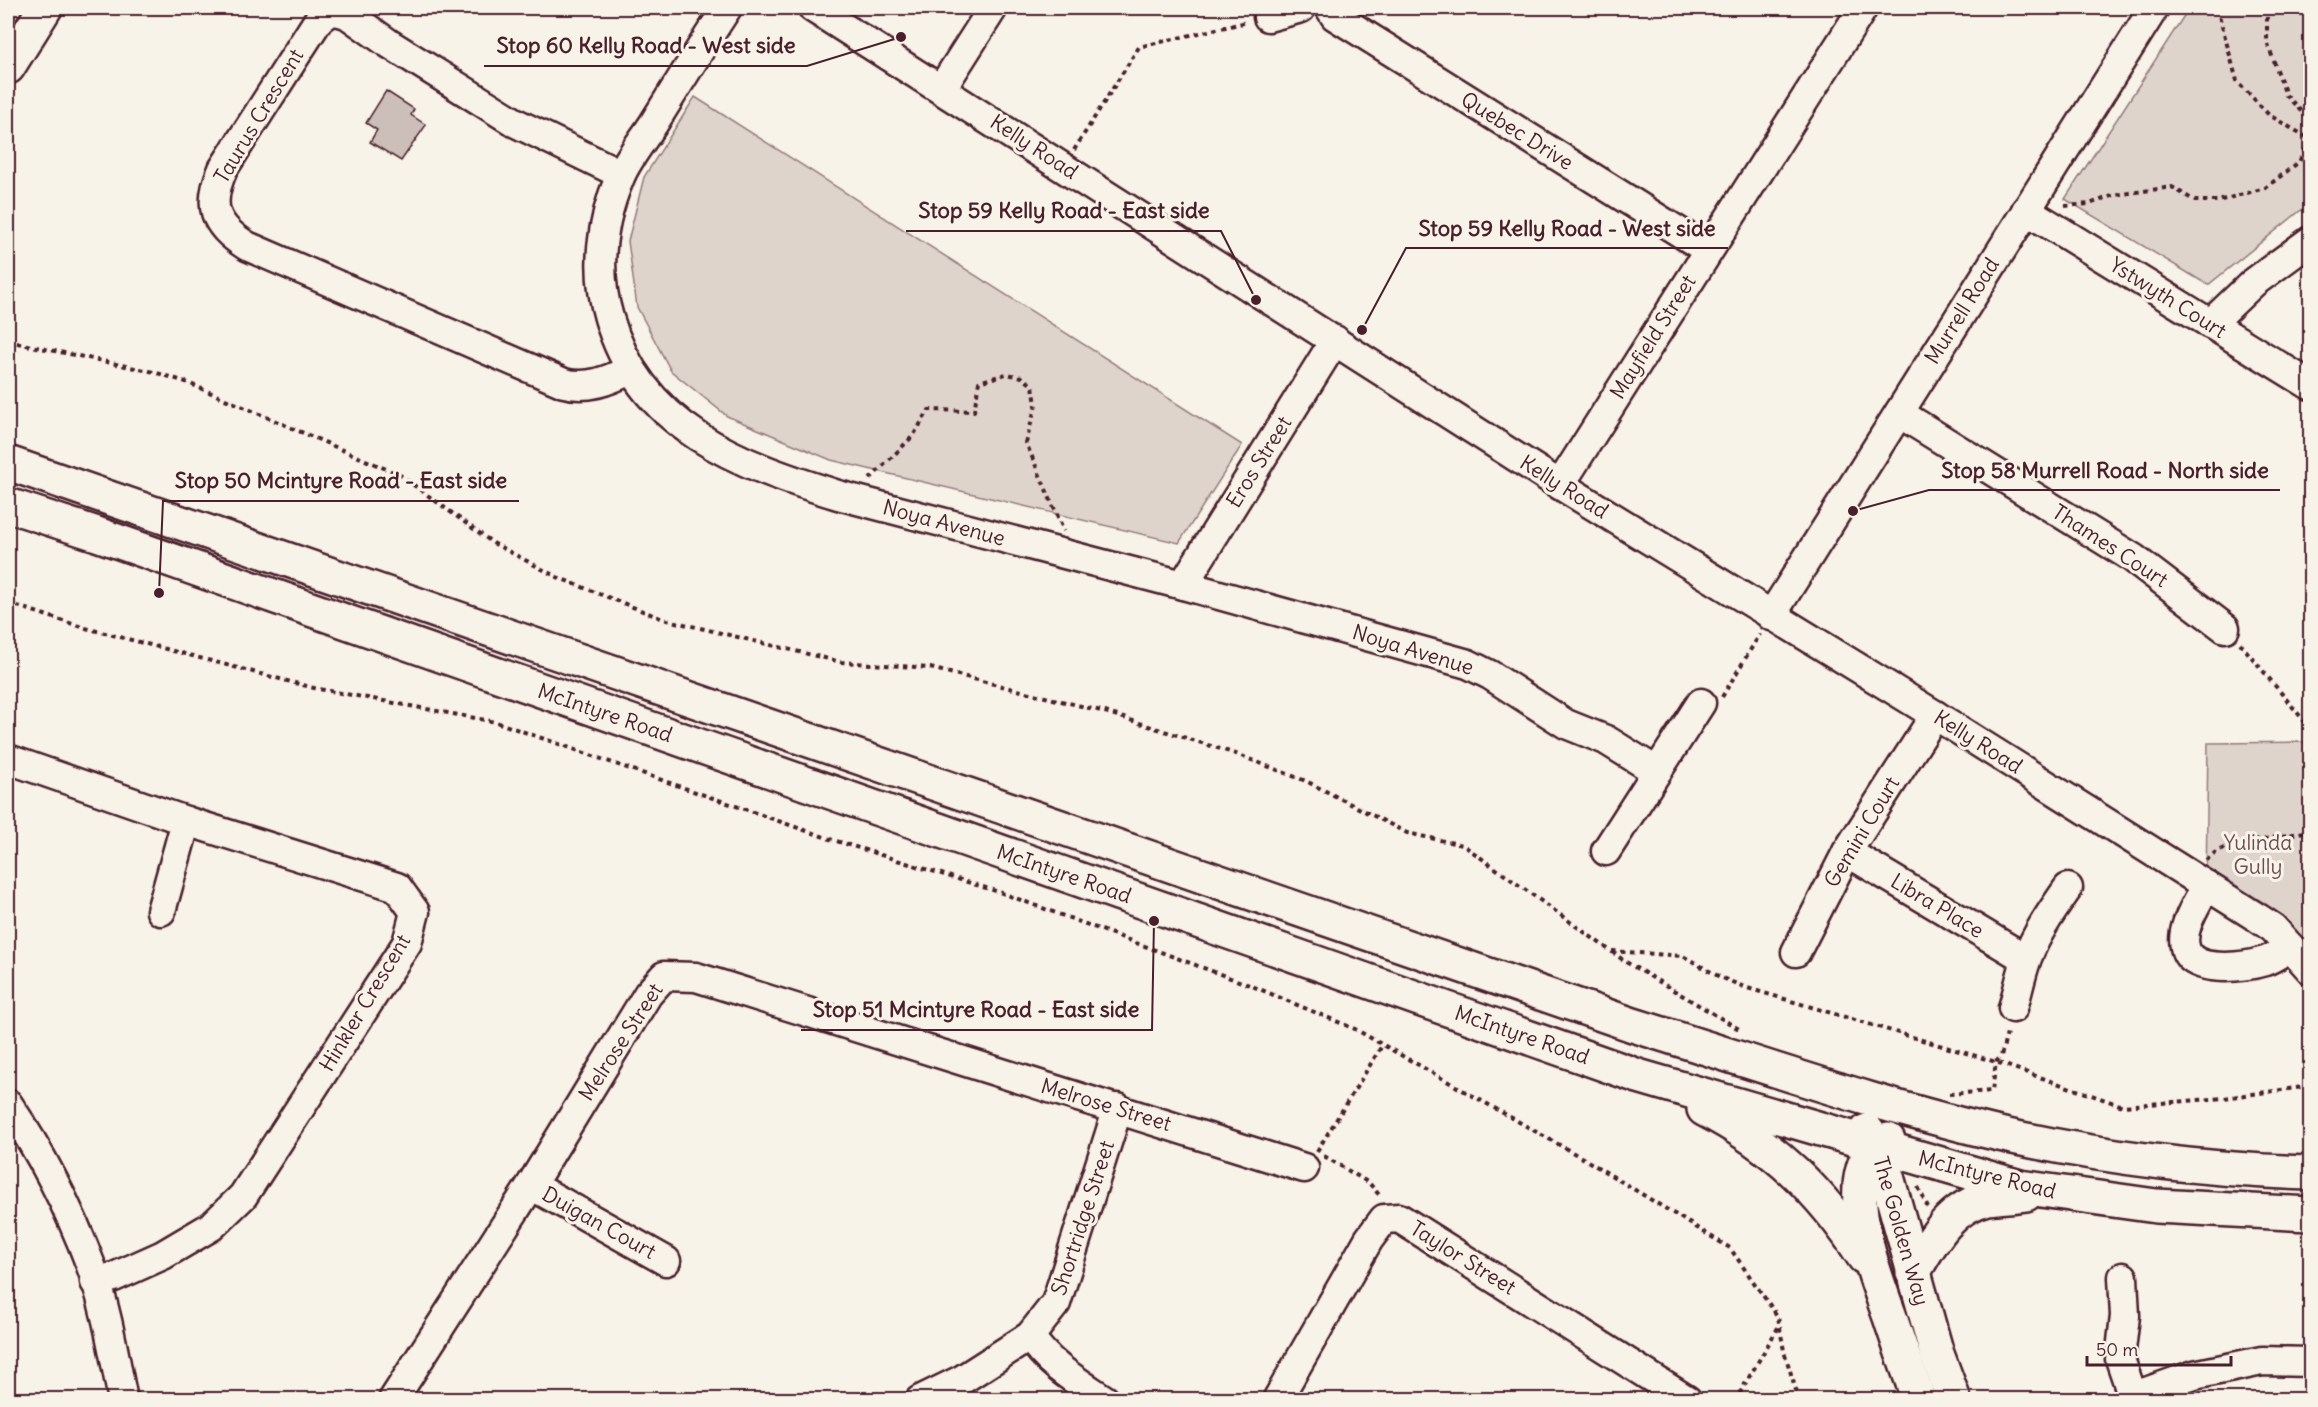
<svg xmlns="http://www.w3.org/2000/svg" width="2318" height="1407" viewBox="0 0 2318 1407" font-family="Delius,sans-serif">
<rect width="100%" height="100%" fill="#f7f3e8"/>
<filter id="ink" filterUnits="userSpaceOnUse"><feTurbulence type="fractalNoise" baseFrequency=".0167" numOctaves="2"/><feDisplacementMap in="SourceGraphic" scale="12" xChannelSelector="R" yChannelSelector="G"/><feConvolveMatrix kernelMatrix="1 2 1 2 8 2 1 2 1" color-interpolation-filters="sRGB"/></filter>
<g filter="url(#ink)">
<g fill="#ded4cc" stroke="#947a7c" stroke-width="1.5">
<path d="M2189,8H2310V206L2300,211L2208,285L2065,199Z"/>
<path d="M695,97L1242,445L1179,543L831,460L727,416L671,371L637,307L628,241L644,177Z"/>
<path d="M2310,742V969L2206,885L2208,743Z"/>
</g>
<path fill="#ccbfb9" stroke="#4a1f2b" stroke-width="1.5" d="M386,91L414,109L411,115L426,125L401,161L370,142L377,130L366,123Z"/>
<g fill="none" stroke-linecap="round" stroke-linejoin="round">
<defs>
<g id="minor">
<path d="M727,8C702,46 678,84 654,123C643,140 628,158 620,177C601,222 595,271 609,318C641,429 739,464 838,495L1183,585L1468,664L1490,675L1566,724L1606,740L1656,771"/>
<path d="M813,8L1560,485L1935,715L2258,918L2273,928L2310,969"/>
<path d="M1330,8L1335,16L1708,250"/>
<path d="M1268,17L1301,8"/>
<path d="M942,88L993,8"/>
<path d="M621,174L516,123L388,43L347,14L336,11L327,13L319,19L223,169C207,205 213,225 247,246L564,383C588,389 607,381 630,370"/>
<path d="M2026,210L2310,385"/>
<path d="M2210,324L2253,283L2310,241"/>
<path d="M1899,413L2133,558L2225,628"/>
<path d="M1560,485L1863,8"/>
<path d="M1183,585L1335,340"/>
<path d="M1771,616L2154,8"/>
<path d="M8,759L186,821L397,887L415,912L407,943L243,1196L212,1226L163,1255L114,1277L95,1282"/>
<path d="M1606,851L1701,703"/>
<path d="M1847,852L2026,959"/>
<path d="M2206,885C2198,903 2180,927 2185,947C2190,975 2245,967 2265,961C2274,958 2282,952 2290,947"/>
<path d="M161,911L186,821"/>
<path d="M1796,952L1847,852L1935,715"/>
<path d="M2013,1008C2018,991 2021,974 2027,958C2037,932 2052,911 2068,888"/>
<path d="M8,1104C42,1154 70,1210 91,1266C107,1309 114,1355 123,1400"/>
<path d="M531,1185L666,1261"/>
<path d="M2123,1277L2125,1316L2120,1359L2134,1400"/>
<path d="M1030,1336C1048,1365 1077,1381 1105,1400"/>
<path d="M2132,1397L2194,1375L2262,1361L2310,1362"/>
<path d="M393,1400L531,1185L648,994L664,976L696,977L1304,1168"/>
<path d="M920,1400L963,1379L1030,1336L1056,1303L1118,1108"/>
<path d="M1277,1400L1369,1239L1384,1219L1399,1218L1687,1400"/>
</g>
<g id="major">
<path d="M8,67L45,8"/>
<path d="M8,463L1633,1025C1757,1063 1881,1107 2008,1136C2107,1158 2210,1170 2310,1173"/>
<path d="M8,505L97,534L1638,1076L2020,1187L2156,1206L2310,1214"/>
<path d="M1704,1109C1774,1145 1822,1192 1864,1257"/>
<path d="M1867,1131L1877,1145L1884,1166L1937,1354L1954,1400"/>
<path d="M1888,1140C1831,1165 1875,1275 1890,1317C1899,1345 1909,1372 1919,1400"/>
<path d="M1913,1273C1932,1241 1949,1207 1988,1198C2000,1196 2014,1196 2026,1194"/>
</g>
</defs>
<use href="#minor" stroke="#4a1f2b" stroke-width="33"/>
<use href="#major" stroke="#4a1f2b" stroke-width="38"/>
<g stroke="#4a1f2b" stroke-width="4" stroke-dasharray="4.5 4.5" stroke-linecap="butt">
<path d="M2217,8L2237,81L2269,115L2310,139"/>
<path d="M2267,8V42L2286,95L2310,121"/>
<path d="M1074,150L1139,47L1247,22"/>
<path d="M2065,206L2089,204L2115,195L2172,187L2195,201H2218L2265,188L2299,162L2310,139"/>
<path d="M8,341L154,372L186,382L400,475L493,543L557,577L663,619L841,662L930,668L1105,712L1236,754L1306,781L1407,833L1463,845L1626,962L1739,1029"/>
<path d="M870,479L913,436L929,410L974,411L979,382L1006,374L1022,377L1033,386L1036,404L1026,443L1064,531"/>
<path d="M8,603L82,627L314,688L496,722L830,839L1002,893L1252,986L1355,1029L1586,1160L1730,1248L1778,1317L1784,1351L1799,1400"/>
<path d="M2240,643L2310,728"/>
<path d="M1722,697L1760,634"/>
<path d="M2206,860L2217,851L2232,845L2310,831"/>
<path d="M1612,951L1683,956L1720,977L1744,987L1996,1062L2123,1106L2224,1098L2310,1086"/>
<path d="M1949,1094L1992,1091L1996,1062L2001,1056L2008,1030"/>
<path d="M1317,1151L1383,1044"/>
<path d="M1324,1156L1369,1183L1381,1197"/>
<path d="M1918,1187L1928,1207"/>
<path d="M1733,1400L1741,1391L1779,1326"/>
</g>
<use href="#minor" stroke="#f7f3e8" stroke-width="28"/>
<use href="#major" stroke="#f7f3e8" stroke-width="33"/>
</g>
</g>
<g text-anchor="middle" stroke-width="6" stroke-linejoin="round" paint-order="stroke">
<g font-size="21" fill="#4a1f2b" stroke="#f7f3e8">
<text transform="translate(259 116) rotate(-59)" y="7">Taurus Crescent</text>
<text transform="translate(1517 131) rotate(32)" y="7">Quebec Drive</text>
<text transform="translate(1034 147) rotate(33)" y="7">Kelly Road</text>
<text transform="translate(2168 298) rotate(32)" y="7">Ystwyth Court</text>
<text transform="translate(1962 311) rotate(-58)" y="7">Murrell Road</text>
<text transform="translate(1653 337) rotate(-58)" y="7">Mayfield Street</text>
<text transform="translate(1259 462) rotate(-58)" y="7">Eros Street</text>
<text transform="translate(1564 487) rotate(32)" y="7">Kelly Road</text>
<text transform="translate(944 523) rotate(15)" y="7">Noya Avenue</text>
<text transform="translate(2110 546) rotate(33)" y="7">Thames Court</text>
<text transform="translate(1413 650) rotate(17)" y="7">Noya Avenue</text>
<text transform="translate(605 713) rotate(19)" y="7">McIntyre Road</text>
<text transform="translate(1978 742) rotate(32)" y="7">Kelly Road</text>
<text transform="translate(1862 832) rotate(-59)" y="7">Gemini Court</text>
<text transform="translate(1064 874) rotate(19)" y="7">McIntyre Road</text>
<text transform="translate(1937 906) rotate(31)" y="7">Libra Place</text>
<text transform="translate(365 1003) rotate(-59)" y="7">Hinkler Crescent</text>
<text transform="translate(1522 1035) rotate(19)" y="7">McIntyre Road</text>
<text transform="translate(621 1042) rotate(-57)" y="7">Melrose Street</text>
<text transform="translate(1106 1105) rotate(17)" y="7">Melrose Street</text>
<text transform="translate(1987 1175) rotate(14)" y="7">McIntyre Road</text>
<text transform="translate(1083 1218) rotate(-72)" y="7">Shortridge Street</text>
<text transform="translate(599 1223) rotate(29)" y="7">Duigan Court</text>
<text transform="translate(1901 1231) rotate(74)" y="7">The Golden Way</text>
<text transform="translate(1463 1258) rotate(32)" y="7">Taylor Street</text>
</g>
<g font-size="21" fill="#6f4c53" stroke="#f7f3e8">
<text x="2258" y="850">Yulinda<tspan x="2258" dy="24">Gully</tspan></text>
</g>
</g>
<path fill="none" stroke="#4a1f2b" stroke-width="2" d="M901 37L807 66H484M1256 300L1221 231H906M1362 330L1406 248H1728M1853 511L1929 490H2280M159 593L163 501H519M1154 921L1152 1030H801"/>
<g fill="#4a1f2b" stroke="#f7f3e8" stroke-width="2">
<circle cx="901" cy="37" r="6"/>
<circle cx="1256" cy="300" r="6"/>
<circle cx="1362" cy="330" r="6"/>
<circle cx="1853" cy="511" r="6"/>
<circle cx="159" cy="593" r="6"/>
<circle cx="1154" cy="921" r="6"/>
</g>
<g font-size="22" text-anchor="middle" font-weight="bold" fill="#4a1f2b" stroke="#f7f3e8" stroke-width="6" stroke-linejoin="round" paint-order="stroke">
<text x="646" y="53">Stop 60 Kelly Road - West side</text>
<text x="1064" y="218">Stop 59 Kelly Road - East side</text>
<text x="1567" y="236">Stop 59 Kelly Road - West side</text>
<text x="2105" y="478">Stop 58 Murrell Road - North side</text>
<text x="341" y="488">Stop 50 Mcintyre Road - East side</text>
<text x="976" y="1017">Stop 51 Mcintyre Road - East side</text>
</g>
<rect width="2318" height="1407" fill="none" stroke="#f7f3e8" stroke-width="30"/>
<rect x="15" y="15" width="2288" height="1377" fill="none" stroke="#4a1f2b" stroke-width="2" filter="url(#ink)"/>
<path d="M2087 1356v9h144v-9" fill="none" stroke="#4a1f2b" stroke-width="3"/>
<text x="2096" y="1356" font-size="18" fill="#4a1f2b" stroke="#f7f3e8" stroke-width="4.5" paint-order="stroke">50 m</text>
</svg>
